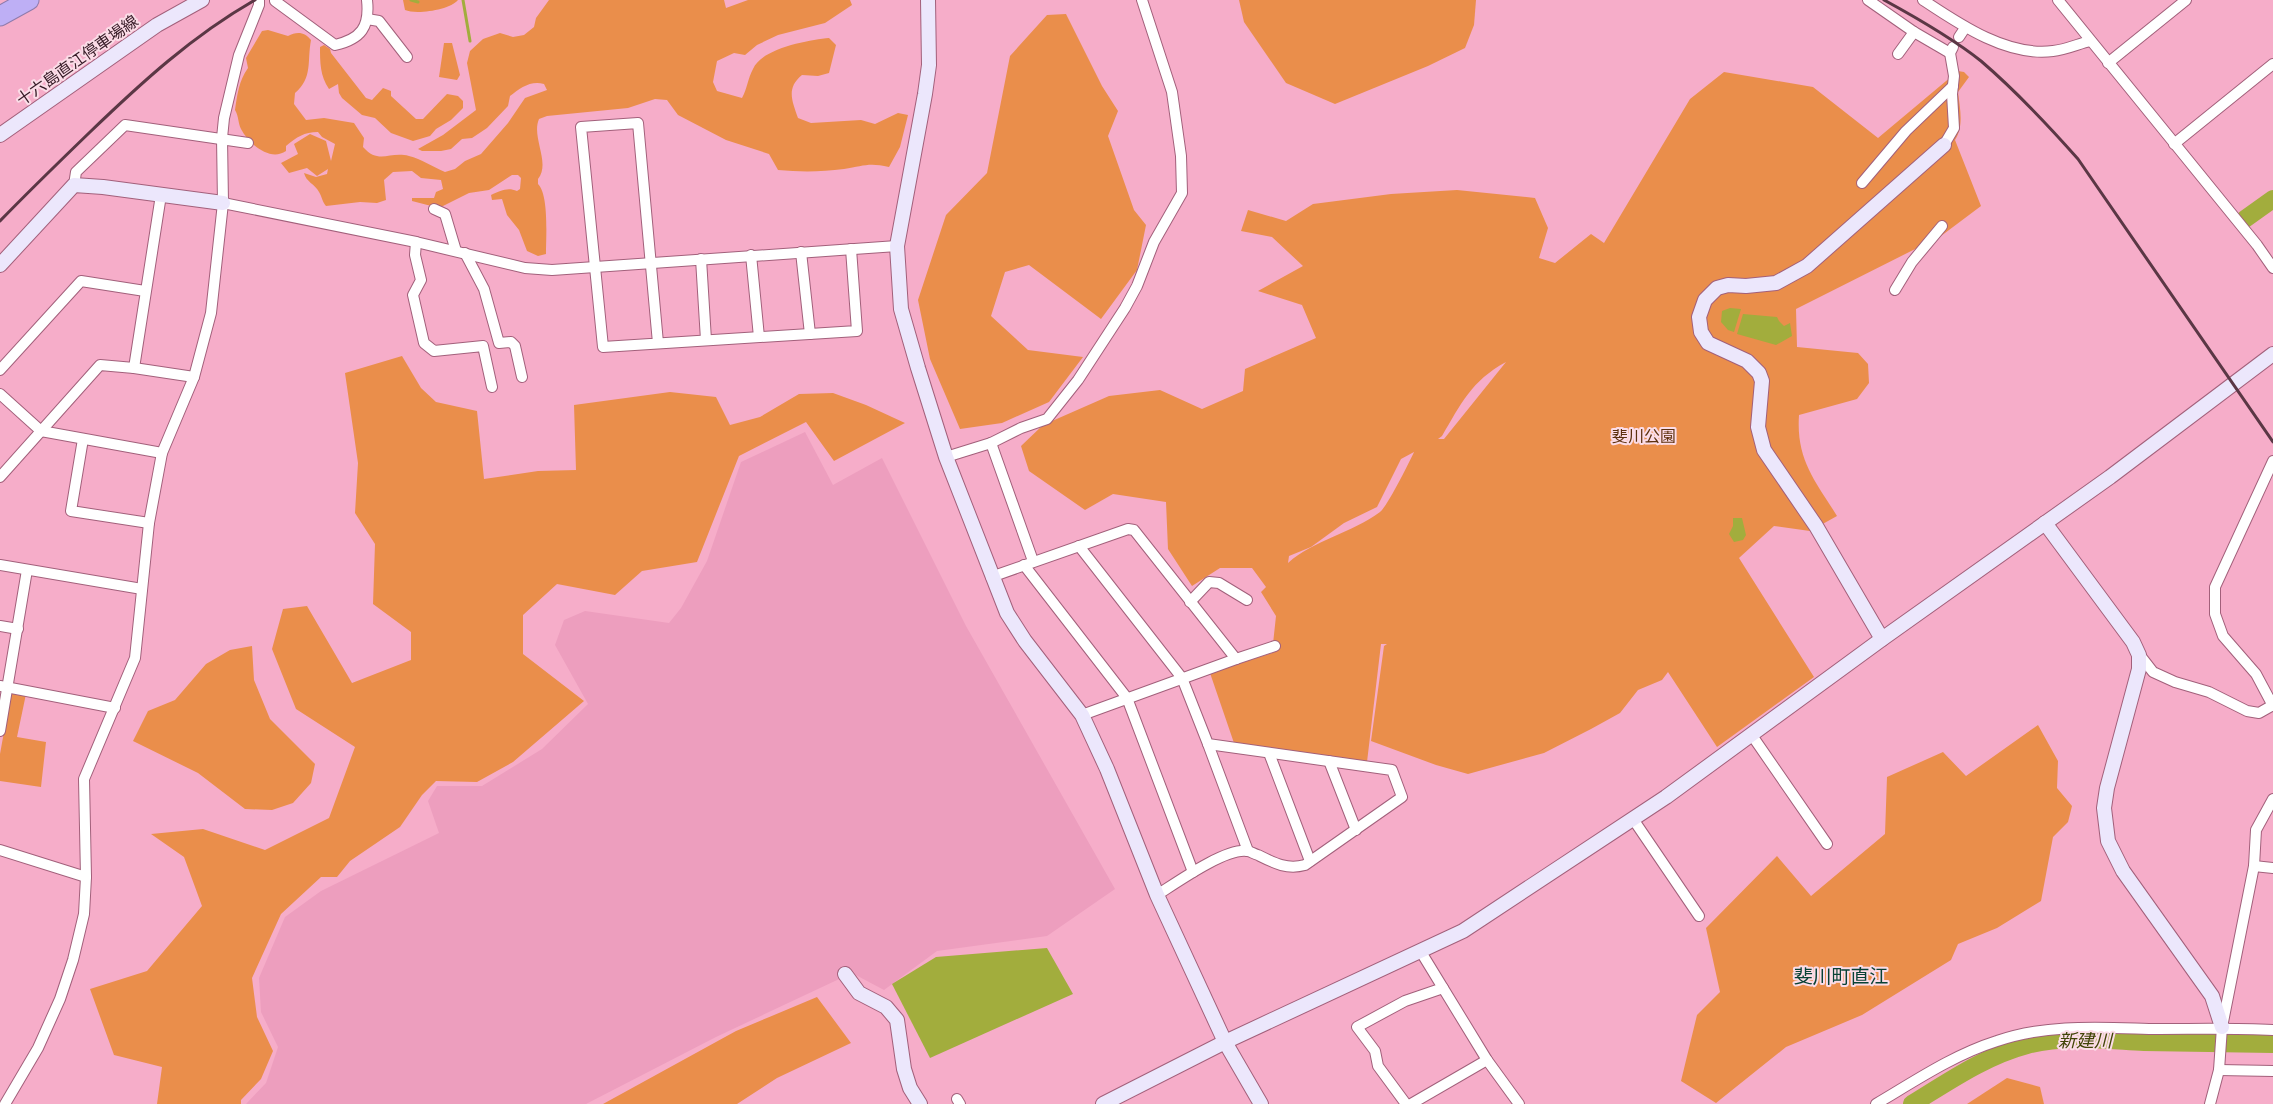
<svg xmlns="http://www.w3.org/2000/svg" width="2273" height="1104" viewBox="0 0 2273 1104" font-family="Roboto,'Noto Sans JP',sans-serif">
<rect width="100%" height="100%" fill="#f6adc9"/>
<path fill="#ed9ebe" d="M805,432L833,485L882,458L966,626L1115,889L1047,936L937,951L884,990L852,973L716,1037L586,1104H246L266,1083L278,1047L261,1012L259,978L285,917L321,891L439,833L428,801L437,786H482L542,749L588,704L555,645L564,620L585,611L669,623L681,608L707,561L741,462Z"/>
<g fill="#ea8e4b" fill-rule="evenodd">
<path d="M403,0H458C450,10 416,15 405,10Z"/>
<path d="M549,0H724L726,8L748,0H850L852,5L825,23L778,35L757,45L745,55L734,53L717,61L713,82L717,91L742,98C747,89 748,78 753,69C762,48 809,40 829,38L836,45L829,73L818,76L802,75C786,88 792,101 798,118L811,123L861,120L875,124L898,113L908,115L900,147L889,167C869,162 863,166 844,169C821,172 800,172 778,170L769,154L726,140L678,115L667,100L655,99L628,108L547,116L539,119C531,137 551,163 538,179V184C549,195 546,237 546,254L538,256L527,251L519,230L507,215L502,199L492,200L491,195C501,191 507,187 517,191L520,189L521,178L518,175H512L489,190L469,193L439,208L412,201V198H434L436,192L443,189L441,180L421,178L412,171L393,172L384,180L386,200L377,203L360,202L326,206C322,201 322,197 319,192C315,184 306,182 304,173L316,177L327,174L328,169L317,176L307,168L289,173L281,163L298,154L294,144L310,134L326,141L331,161L335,144L322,137L318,132C304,132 297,137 286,146V151C270,162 249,144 241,129C238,123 239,117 235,110C237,96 239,80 248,68L246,58L262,31L268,30L288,36C297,31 305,32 311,40C307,61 313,78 295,93L294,104L306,120L324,118L354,123L364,138L363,147C379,165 389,151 409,156C421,159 433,167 445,172L455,169L465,161L481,154L508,123L525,98L547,90L544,84C531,80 520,88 510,96L508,106L487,128L472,138L462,139L451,149L441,151H422L418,149L443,135L476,110L467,63L470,51L483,39L500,33L513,37L524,35L534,27L536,18Z"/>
<path d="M1239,0H1476L1474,25L1465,48L1428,66L1335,104L1286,83L1244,22Z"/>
<path d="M1066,14L1102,86L1118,111L1108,136L1134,210L1146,225L1137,270L1101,319L1029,265L1005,272L991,316L1028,350L1083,357L1049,402L1002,423L960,429L930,359L918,300L946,215L987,173L1010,56L1047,15Z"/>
<path d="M444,43H452L460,75L457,80L439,77Z"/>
<path d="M324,45L330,49L331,53L366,98L372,100L383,88L391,91V96L416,119H423L447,94L458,96L463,101V108L451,120L436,129L430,136L413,141L391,133L375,118L362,115L342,98L339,93L338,84L329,89C320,76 320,62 320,47Z"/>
<path d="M1958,71L1964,72L1969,77L1958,92C1960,109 1964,126 1955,140L1981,206L1941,236L1796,309L1797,347L1858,353L1868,364L1869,383L1857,399L1799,415C1796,460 1815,480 1837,516L1810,531L1774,526L1739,558L1814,677L1717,747L1668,672L1662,680L1638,690L1620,713L1591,729L1544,753L1468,774L1436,765L1371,741L1384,646L1387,644H1381L1367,762L1234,743L1210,673L1272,653L1276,616L1261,592L1266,587L1252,568H1220L1192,586L1168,549L1166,502L1113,494L1085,510L1029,471L1021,446L1043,425L1109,396L1160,390L1202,409L1243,391L1245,369L1316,338L1302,305L1258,291L1303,266L1272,237L1241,231L1248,210L1286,221L1313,204L1391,194L1457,190L1535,198L1548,228L1539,258L1555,263L1591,234L1604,243L1690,99L1724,72L1813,87L1878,138ZM1506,362L1444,439H1438L1442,436C1461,404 1471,381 1506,362ZM1414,452C1410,461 1387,507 1380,512C1352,533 1314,540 1288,563L1289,556L1311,547L1344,523L1377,507L1401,459Z"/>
<path d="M402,356L421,388L436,402L477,411L484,479L538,471L576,470L574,405L670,392L716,397L730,425L760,417L799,394L833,393L866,405L905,423L834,461L806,422L739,456L697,562L642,571L615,595L557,584L523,615V654L584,701L513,762L477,782L436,781L422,795L400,827L350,861L337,877H321L281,914L252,978L257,1017L273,1051L261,1079L241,1100V1104H157L162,1067L114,1055L90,989L147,971L202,906L184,857L151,834L203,829L265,850L329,818L355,747L296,709L272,649L283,609L307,606L352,683L411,660V632L373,604L375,544L355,513L358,463L345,373Z"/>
<path d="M252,646L254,680L270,719L315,764L311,783L293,803L272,810L245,809L198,773L133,741L148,711L175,700L206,664L230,650Z"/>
<path d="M11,693L26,694L17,737L46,742L41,787L0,781V754Z"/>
<path d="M2038,725L2058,761L2057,788L2072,806L2068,822L2053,837L2041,901L1997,928L1958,944L1951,960L1862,1015L1786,1047L1716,1103L1681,1081L1697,1015L1720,992L1706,928L1777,856L1811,896L1885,834L1887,777L1943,752L1966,776Z"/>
<path d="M817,997L851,1043L777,1078L737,1104H603L736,1031Z"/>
<path d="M2007,1078L2040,1087L2044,1104H1967Z"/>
</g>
<g fill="#a2ad3d">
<path d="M1730,308L1741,309L1734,332L1728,330L1721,322L1722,311Z"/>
<path d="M1743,314L1777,317L1779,321L1784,326L1790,323L1792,336L1776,345L1737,334Z"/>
<path d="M1733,518H1742L1746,535L1743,540L1734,542L1729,534L1733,526Z"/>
<path d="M1047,948L1073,994L930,1058L892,984L936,957Z"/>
</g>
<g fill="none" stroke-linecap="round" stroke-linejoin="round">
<g stroke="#a2ad3d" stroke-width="3">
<path d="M411,0L418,2"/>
<path d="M463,0L470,41"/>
</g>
<g stroke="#a2ad3d" stroke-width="18">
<path d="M2245,219L2273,199"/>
<path d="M1912,1104C1948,1082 1985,1056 2027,1045C2066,1035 2104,1040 2144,1042C2187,1043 2230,1043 2273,1044"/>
</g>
<defs>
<g id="street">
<path d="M1868,0L1914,32L1950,53"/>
<path d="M1923,0C1959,24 2007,57 2053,51C2065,50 2078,44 2090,41"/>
<path d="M2058,0L2257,245L2273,268"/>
<path d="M275,1L335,45C361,39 370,27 367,0"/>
<path d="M367,19L379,21L407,57"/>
<path d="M1959,37L1965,28"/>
<path d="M1898,54L1914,32"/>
<path d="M2108,63L2186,0"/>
<path d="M2174,144L2273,64"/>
<path d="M1944,145L1954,128L1952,94L1954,76L1950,53L1953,47"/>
<path d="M1862,183L1906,131L1953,86"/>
<path d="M74,185L76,172L125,125L248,143"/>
<path d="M223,203L416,242L525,268L552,270L897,246"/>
<path d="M434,209L445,214L456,251"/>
<path d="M416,242L415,255L421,280L413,295L424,343L434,351L483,346L492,387"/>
<path d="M801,252L810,334"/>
<path d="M465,253L484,289L499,343L511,342L515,346L522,377"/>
<path d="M751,255L759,337"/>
<path d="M701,259L706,340"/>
<path d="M1895,290L1912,262L1942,226"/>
<path d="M658,343L638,123L581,127L603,347L857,331L851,249"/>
<path d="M134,368L194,377"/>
<path d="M0,370L81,281L145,291"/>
<path d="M0,394L41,431L162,453"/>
<path d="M83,439L71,511L149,523"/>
<path d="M991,443L1033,561"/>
<path d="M946,457L991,443L1021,428L1047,419L1078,380L1125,308L1137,286L1154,242L1182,193L1181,156L1172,92L1142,0"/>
<path d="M2273,461L2215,587V614L2223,636L2256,674L2273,706"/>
<path d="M0,477L100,365L134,368L161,195"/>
<path d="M1079,546L1182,678L1208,744L1392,770L1402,797L1305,865C1287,870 1274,863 1258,855C1254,854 1250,851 1247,851C1225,848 1176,883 1157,895"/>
<path d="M0,565L142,589"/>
<path d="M1024,565L1127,698L1193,872"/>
<path d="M991,577L1128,529L1134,530L1236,659L1082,715"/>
<path d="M1190,602L1209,582L1219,583L1247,600"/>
<path d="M0,626L18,629"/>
<path d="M2139,654L2153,672L2175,682L2209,692L2247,711L2259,713L2273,705"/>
<path d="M1236,659L1275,646"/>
<path d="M0,686L115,708"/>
<path d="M0,731L27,570"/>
<path d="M1751,734L1827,844"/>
<path d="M1208,744L1248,851"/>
<path d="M1269,753L1310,861"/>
<path d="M1329,761L1356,830"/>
<path d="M1633,819L1699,916"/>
<path d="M0,850L86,877"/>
<path d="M2254,866L2273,868"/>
<path d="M1421,952L1487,1060L1519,1104"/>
<path d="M2219,1070L2273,1071"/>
<path d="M957,1099L960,1104"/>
<path d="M5,1104L38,1048L60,999L73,960L84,914L86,877L84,779L135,658L149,523L162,453L194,377L211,313L223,203L222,138L224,118L239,55L259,5V0"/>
<path d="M1406,1104L1378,1066L1375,1051L1357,1027L1405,1001L1443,988"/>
<path d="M1411,1104L1487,1060"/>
<path d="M1876,1104C1915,1081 1953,1055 1997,1041C2049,1023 2105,1028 2159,1029C2197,1029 2235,1028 2273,1030"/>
<path d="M2210,1104L2219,1070L2222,1027L2254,866L2256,830L2273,799"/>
</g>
<g id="secondary">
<path d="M928,0L929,65L925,94L897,246L901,309L918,368L946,457L1007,613L1025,641L1082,715L1107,769L1157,895L1225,1042L1261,1104"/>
<path d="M0,135L157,25L202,0"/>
<path d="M0,265L74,185L103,187L223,203"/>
<path d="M2045,523L2133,642L2139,655V669L2107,788L2104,808L2108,841L2123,871L2212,996L2222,1027"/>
<path d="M1882,639L1816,526L1764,450L1758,427L1762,381L1759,373L1747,361L1708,343L1701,332L1699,317L1705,300L1717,288L1728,285L1746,286L1776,283L1807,266L1944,145"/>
<path d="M845,974L859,993L886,1007L897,1020L904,1069L910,1088L920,1104"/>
<path d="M1103,1104L1225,1042L1463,931L1666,797L1882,639L2110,477L2273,354"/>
</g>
<path id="highway" d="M0,16L29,0"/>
</defs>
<use href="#street" stroke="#a2607b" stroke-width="12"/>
<use href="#secondary" stroke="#a2607b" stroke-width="16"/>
<use href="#highway" stroke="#8e7bac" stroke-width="21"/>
<use href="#street" stroke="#fff" stroke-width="10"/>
<use href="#secondary" stroke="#ece7fc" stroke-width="14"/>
<use href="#highway" stroke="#beaff5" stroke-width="19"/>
<g stroke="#5b3745" stroke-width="3">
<path d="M1884,0C1917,18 1952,38 1981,61C2016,91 2047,124 2078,159L2273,442"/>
<path d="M0,221C29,191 59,162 89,133C141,83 192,36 255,0"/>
</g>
</g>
<g text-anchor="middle" stroke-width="4" stroke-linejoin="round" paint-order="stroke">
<g font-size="16" fill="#351a25" stroke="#fbdce7">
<text transform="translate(77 60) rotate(-35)" y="6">十六島直江停車場線</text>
</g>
<g font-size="16" fill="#5d310e" stroke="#fbdce7">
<text x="1644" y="442">斐川公園</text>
</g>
<g font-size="18" font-style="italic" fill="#404407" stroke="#fbdce7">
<text x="2085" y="1047">新建川</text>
</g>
<g font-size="19" fill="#074135" stroke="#fbdce7">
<text x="1841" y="983">斐川町直江</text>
</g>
</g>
</svg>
